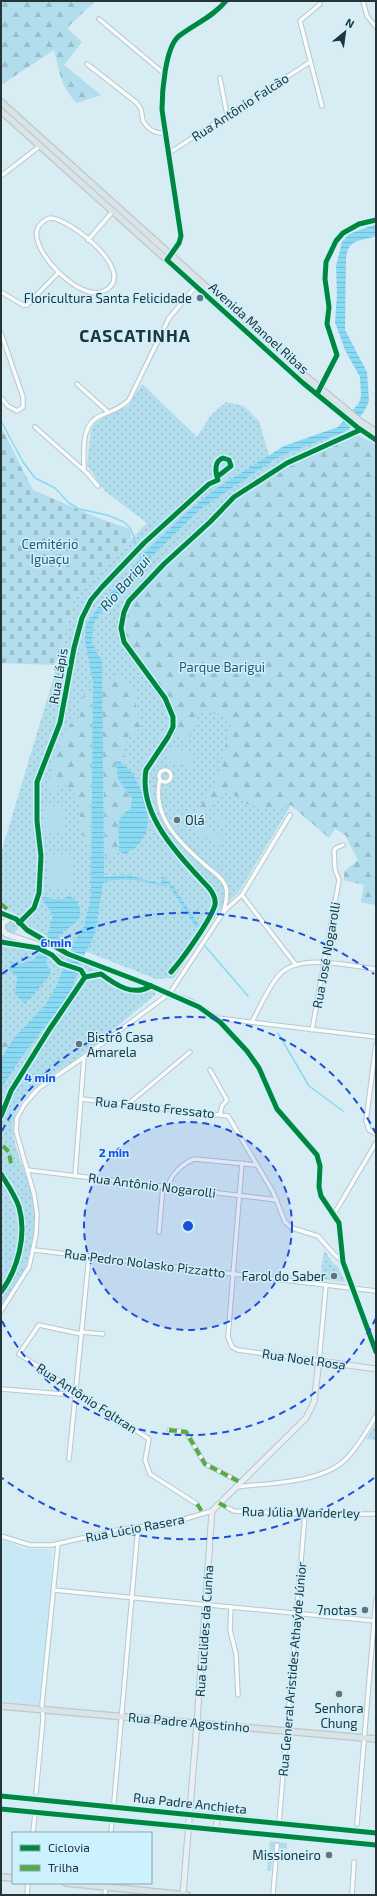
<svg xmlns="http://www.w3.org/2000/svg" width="377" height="1896" viewBox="0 0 377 1896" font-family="'Exo 2',sans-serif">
<defs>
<pattern id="grass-dots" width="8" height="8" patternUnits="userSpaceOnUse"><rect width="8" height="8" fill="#b2ddec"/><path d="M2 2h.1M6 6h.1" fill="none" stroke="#99becb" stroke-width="1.8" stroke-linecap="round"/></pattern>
<pattern id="forest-firs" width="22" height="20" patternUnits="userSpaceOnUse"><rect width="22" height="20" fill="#b2ddec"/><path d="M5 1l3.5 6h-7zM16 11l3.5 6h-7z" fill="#99becb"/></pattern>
<pattern id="cemetery-stones" width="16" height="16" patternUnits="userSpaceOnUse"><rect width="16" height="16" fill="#b2ddec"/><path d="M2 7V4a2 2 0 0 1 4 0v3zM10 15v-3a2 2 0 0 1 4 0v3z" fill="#99becb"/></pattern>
<pattern id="water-rules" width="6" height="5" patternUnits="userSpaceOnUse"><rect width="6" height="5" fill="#88d9f4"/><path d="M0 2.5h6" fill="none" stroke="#75bbd2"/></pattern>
</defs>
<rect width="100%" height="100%" fill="#d8ecf3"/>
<path fill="#c7e9f6" d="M1,1539L24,1549H52L51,1597L39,1705L1,1701Z"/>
<g fill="url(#grass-dots)">
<path d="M142,384L197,437L211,415L226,402L244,406L259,421L270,459L345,426L369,442L376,444V905L361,902L364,885L344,880V872L358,860L346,836L335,828L329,838L291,805L239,892L220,910L174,978L156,979L90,953L67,946L28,926C24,915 10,913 1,907V853L61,653L71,607L76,594L147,523L105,491L87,465L91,430L95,422L128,406Z"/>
<circle cx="11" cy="927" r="7"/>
<path d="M1,935L2,937C32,945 63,953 91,965C96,967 99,972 103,975C116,986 133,991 149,986L156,994C131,1015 105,1037 79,1057C58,1073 27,1086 16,1112C6,1137 25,1167 31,1191C42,1229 28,1278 1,1306Z"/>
<path d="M324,1250L333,1263L338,1267L345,1282L320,1279Z"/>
<path d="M376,1424V1440L366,1439Z"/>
</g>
<g fill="url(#forest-firs)">
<path d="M1,1H95L67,28L82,42L64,65L101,95L77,103C60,87 60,71 54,50L1,85Z"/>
<path d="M353,434L376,444V905L361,902L364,885L344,880V872L358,860L346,836L335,828L329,838L291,805L267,809L247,804L227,791L201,818L196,814L214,784L218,774L232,719L213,713H200L196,719L187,744L182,741L177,734L175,707L165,691L132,652L124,635V618L134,600L152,578L232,503L289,467Z"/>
<path d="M119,675L132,685L136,692V707L142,723L140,729L127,740L122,754L128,758V762L122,764L116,762L118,779L132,798L131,807C127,813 119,816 118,824C117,833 126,850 114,855C110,857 108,857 105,856L102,680L108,682Z"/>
<path d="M87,693L92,697L91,853L89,851C86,842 82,834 80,824C78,812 85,808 75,795C69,786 59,781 51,775C51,761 65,722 79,718L84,694Z"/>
<path d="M1,1036L14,1038L1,1059Z"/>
</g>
<path fill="url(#cemetery-stones)" d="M1,427L33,490L98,518L130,529L131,538L95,577L76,594L71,607L61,653L54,665L1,663Z"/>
<g fill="#b2ddec">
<path d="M170,747L194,753L190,767L166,761Z"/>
<path d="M47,778L59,779L58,791L47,790Z"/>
<path d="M44,806H65V833L45,834Z"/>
<path d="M216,812L228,820L224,826L211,818Z"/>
<path d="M202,823L223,837L217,845L196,831Z"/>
<rect x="47" y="854" width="24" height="33"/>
<path d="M270,1841L287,1843V1849L274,1847L271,1871H267Z"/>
</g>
<g fill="url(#water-rules)">
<path d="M376,224V236C359,242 349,238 346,258L345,330L367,372L369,401L365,410L355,424L344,432L287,453L272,461L199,510L148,560L134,581L99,614L93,625L92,644L102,661L104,877L129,875L161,884L162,883L161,877H163L173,886L199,925L196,927L167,883L163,886C143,881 123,876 103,883L95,934L86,951L69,996L20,1059L1,1089V1059L14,1038L46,1004L56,987L74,942L84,926L91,897L93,682L85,640L86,625L104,599L124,580L145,552L186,513L217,488L284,446L338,427L359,403L361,396L360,377L345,350L335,322L337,295L336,266L342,242L349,234Z"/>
<path d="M120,761C122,765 128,767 132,773C148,799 161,839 124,854L119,851C120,841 116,822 122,816C125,812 129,811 131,807L132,798L118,779L116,762Z"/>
<path d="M69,896L77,901C88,923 69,924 57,938C52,944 49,954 46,961L51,974L25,1004L15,994L17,977L9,969L11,962C35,969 44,950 49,929C51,924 53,918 52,914C50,907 42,904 43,898L44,897C54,899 60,902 69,896Z"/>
</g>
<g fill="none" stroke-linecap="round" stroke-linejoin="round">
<g stroke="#88d9f4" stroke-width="1.5">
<path d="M1,421L23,462L35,478L55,488L69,503L79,509L107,515L124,522L131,529L141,559"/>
<path d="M205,946L248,996"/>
<path d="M278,1033L309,1086L343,1111"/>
</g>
<defs>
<g id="street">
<path d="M363,1L367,16L376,27"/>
<path d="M320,4L300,21L322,106"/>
<path d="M99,19L161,71L166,72"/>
<path d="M87,64L137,103L141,109L143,121C149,130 155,134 166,133"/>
<path d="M220,78L227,115"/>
<path d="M169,153L310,62"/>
<path d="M1,176L40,146"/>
<path d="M50,218C70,218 140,274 104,291C81,303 31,252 37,230C39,224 44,220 50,218Z"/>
<path d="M88,240L113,211"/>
<path d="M1,292L23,305H27L58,273"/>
<path d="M1,333L23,397V407L17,411L8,406L1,398"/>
<path d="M77,384L108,412"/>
<path d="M320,389L337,355L327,324L329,307L325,279L326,262L336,241L343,233L359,224L376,220"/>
<path d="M35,427L87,473L98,486"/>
<path d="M84,470C84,450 80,423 102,415C112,411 121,408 129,400L169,318L196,286"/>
<circle cx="165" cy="776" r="6"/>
<path d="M160,779C151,816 179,842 204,864C210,870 220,875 224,883C229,890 226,902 224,910"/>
<path d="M242,895L296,965"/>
<path d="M217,1018L376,1037"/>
<path d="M252,1022C260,1007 268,987 280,974C300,953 350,966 376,969"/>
<path d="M312,1030L339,880L335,869L334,851L336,848L343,845"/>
<path d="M376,1044L366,1121L369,1130L376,1134"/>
<path d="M210,1070L227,1100L222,1106L220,1114"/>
<path d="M81,1099L228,1116L273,1192L285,1222L292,1228L318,1236L334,1254L343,1262"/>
<path d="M128,1104L190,1052"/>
<path d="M242,1163L228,1337L232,1347L238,1350L319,1361L326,1285"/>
<path d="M27,1170L277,1200"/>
<path d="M75,1176L84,1057"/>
<path d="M168,1187C170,1175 184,1162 195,1159L257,1165"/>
<path d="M334,1214L376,1143"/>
<path d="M159,1232L163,1186"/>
<path d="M34,1250L376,1291"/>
<path d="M1,1311L29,1267L36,1235L37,1214L34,1194L16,1131L17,1118L24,1105L39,1088L84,1057L170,993L224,911L242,895L290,815"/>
<path d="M81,1332L103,1334"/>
<path d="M81,1334L39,1325L19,1354L149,1439L145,1460L150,1474L197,1504"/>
<path d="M1,1389L75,1395"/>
<path d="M169,1430L186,1432L205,1464L240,1482"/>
<path d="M69,1459L89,1256"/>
<path d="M237,1487C270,1483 322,1483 346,1459C358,1447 367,1430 376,1416"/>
<path d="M228,1508L234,1511L305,1514H376"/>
<path d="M1,1536L30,1545H52L122,1529L171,1523L212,1511"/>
<path d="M53,1590L376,1621"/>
<path d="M231,1607L230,1630L236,1654L238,1695"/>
<path d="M36,1793L43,1719L42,1704L58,1544"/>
<path d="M114,1802L138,1527"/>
<path d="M279,1823L305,1514"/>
<path d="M357,1824L376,1599"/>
<path d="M33,1833L35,1813"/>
<path d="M111,1833L112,1820"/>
<path d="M27,1895L28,1883"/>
<path d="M105,1895L106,1883"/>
<path d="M273,1895L277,1845"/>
<path d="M352,1895L354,1862"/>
</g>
<g id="secondary">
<path d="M169,258L179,243L181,236L162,110C162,93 165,47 179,36C194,24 213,17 226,1"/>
<path d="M1,913L16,919L27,930L58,948"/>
<path d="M10,918L3,923L2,929L6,934L84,960L191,1002L216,1018L247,1051L259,1068L277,1109L317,1155L320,1166L319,1187L321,1196L339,1223L343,1262L376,1352"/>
<path d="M1,1796L184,1814"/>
<path d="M1,1809L183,1827"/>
<path d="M199,1815L376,1833"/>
<path d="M198,1828L376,1845"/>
<path d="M216,1830L217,1817"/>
<path d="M183,1895L197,1723L212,1511L306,1418L314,1402L319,1361L376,1369"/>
</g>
<g id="primary">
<path d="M1,102L303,374L361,422L376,432"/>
<path d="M1,111L294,374L357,427L376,440"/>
<path d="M1,1706L376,1739"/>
<path d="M1,1877L13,1878"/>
<path d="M66,1883L187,1895"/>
</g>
</defs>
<use href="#street" stroke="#b7c7cc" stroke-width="5.5"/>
<use href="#secondary" stroke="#b7c7cc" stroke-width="7"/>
<use href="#primary" stroke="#bdc7cc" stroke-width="8"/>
<use href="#street" stroke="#f9fcfd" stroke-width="3.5"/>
<use href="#secondary" stroke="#e9eff2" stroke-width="5"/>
<use href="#primary" stroke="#d9e4e6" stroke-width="5.5"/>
<defs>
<g id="secondary-bridge">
<path d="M184,1814L199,1815"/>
<path d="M183,1827L198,1828"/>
</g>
</defs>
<use href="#secondary-bridge" stroke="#b7c7cc" stroke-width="7" stroke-linecap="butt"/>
<use href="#secondary-bridge" stroke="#e9eff2" stroke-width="5"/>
<g stroke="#53ac46" stroke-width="4" stroke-dasharray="8 4" stroke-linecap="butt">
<path d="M55,668L68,674"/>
<path d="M1,904L7,909"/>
<path d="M3,1146L9,1152L11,1164"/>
<path d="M169,1430L186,1432L205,1464L240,1482"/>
<path d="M219,1503L228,1508"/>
<path d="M197,1504L203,1513"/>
</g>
<defs>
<g id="cycleway">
<path d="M226,1C213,17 194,24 179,36C165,47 162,93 162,110L181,236L179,243L167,260L303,383L357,427L376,440"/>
<path d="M317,394L337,355L327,324L329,307L325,279L326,262L336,241L343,233L359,224L376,220"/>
<path d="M223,458L229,460L231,466L217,477C215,469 215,461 223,458Z"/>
<path d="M1,913L16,919L27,930L68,954L149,985L199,1007L220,1022L247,1051L259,1068L277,1109L317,1155L320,1166L319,1187L321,1196L339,1223L343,1262L376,1352"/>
<path d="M19,923L34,908L39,893L41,856L37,821V782L60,723L74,648L82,618L91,600L102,587L144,543L199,493L209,484L218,480"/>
<path d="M1,942L38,948L52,955L60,963L81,970L85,977"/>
<path d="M171,972C182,960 210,921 215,905C216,899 213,893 209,888C181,858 138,816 146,770L168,737L173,727V717L165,698L124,642L121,628L124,612L129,601L164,564L210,522L234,497L287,463L360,430"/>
<path d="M85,977L101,974C116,985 133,997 151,986"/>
<path d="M1,1116L11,1091L49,1030L85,977"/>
<path d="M1,1174C7,1184 15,1195 19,1207C27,1235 18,1269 1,1292"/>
<path d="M1,1796L376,1833"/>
<path d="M1,1809L376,1845"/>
</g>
</defs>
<use href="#cycleway" stroke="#ccf1ff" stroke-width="8"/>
<use href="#cycleway" stroke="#00873e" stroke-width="5"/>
</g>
<circle cx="188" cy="1226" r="104" fill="#1d4ed8" fill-opacity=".12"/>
<g fill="none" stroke="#1d4ed8" stroke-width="2" stroke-dasharray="7 5">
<circle cx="188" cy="1226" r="104"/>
<path d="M376 1318A209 209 0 0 1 2 1321M2 1131A209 209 0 0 1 376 1134"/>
<path d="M374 1478A313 313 0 0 1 2 1478M2 974A313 313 0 0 1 374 974"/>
</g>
<g fill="#64747a" stroke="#ccf1ff" stroke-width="1.5">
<circle cx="200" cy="298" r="4"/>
<circle cx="177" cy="820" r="4"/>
<circle cx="79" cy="1044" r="4"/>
<circle cx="334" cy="1276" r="4"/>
<circle cx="365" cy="1610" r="4"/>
<circle cx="339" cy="1694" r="4"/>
<circle cx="329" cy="1855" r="4"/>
</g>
<g text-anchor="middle" stroke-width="3" stroke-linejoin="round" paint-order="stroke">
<g font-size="13" fill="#253439" stroke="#ccf1ff">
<text transform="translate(240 107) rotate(-33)" y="5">Rua Antônio Falcão</text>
<text transform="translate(259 328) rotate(42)" y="5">Avenida Manoel Ribas</text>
<text transform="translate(58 676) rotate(-80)" y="5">Rua Lápis</text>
<text transform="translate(326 955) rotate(-80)" y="5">Rua José Nogarolli</text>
<text transform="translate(155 1107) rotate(6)" y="5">Rua Fausto Fressato</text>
<text transform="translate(152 1185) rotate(7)" y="5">Rua Antônio Nogarolli</text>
<text transform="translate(145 1263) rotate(7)" y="5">Rua Pedro Nolasko Pizzatto</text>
<text transform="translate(304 1359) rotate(8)" y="5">Rua Noel Rosa</text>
<text transform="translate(87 1398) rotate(33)" y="5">Rua Antônio Foltran</text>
<text transform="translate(301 1512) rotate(1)" y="5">Rua Júlia Wanderley</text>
<text transform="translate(135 1528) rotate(-11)" y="5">Rua Lúcio Rasera</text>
<text transform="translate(204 1631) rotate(-86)" y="5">Rua Euclides da Cunha</text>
<text transform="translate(292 1669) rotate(-85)" y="5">Rua General Aristides Athaýde Júnior</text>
<text transform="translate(189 1722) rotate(5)" y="5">Rua Padre Agostinho</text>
<text transform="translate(190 1803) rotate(6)" y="5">Rua Padre Anchieta</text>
</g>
<g font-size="13" fill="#253439" stroke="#ccf1ff" text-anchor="end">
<text x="192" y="303">Floricultura Santa Felicidade</text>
<text x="185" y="825" text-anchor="start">Olá</text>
<text x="87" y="1042" text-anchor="start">Bistrô Casa<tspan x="87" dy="15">Amarela</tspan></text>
<text x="326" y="1281">Farol do Saber</text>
<text x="357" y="1615">7notas</text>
<text x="339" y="1713" text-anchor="middle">Senhora<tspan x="339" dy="15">Chung</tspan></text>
<text x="321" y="1860">Missioneiro</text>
</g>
<g font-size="13" fill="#2b5868" stroke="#ccf1ff">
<text x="50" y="549">Cemitério<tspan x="50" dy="15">Iguaçu</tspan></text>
<text x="222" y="672">Parque Barigui</text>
</g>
<g font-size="14" font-style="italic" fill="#1f4d5c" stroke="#ccf1ff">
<text transform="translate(125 583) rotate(-49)" y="5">Rio Barigui</text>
</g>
<g font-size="17" font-weight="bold" letter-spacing="1" fill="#253439" stroke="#ccf1ff">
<text x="135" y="342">CASCATINHA</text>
</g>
</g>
<circle cx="188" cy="1226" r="6" fill="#1d4ed8" stroke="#ccf1ff" stroke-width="2"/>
<g font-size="12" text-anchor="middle" font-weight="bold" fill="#1d4ed8" stroke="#ccf1ff" stroke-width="3" stroke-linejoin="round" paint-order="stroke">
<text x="56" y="947">6 min</text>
<text x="40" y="1082">4 min</text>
<text x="114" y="1157">2 min</text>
</g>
<rect width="377" height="1896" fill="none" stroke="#253439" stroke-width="4"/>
<rect x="12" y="1832" width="140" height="52" fill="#ccf1ff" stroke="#89a5b0"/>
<rect x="20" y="1845" width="20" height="6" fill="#00873e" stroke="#89a5b0"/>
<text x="48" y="1852" font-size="12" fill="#253439">Ciclovia</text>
<rect x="20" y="1865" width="20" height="6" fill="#53ac46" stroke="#89a5b0"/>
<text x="48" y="1872" font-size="12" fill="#253439">Trilha</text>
<g transform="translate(345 32) rotate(29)" stroke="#ccf1ff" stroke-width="3" paint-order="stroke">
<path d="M0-3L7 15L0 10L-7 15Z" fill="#253439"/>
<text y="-6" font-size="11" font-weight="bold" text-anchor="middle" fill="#253439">N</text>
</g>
</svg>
